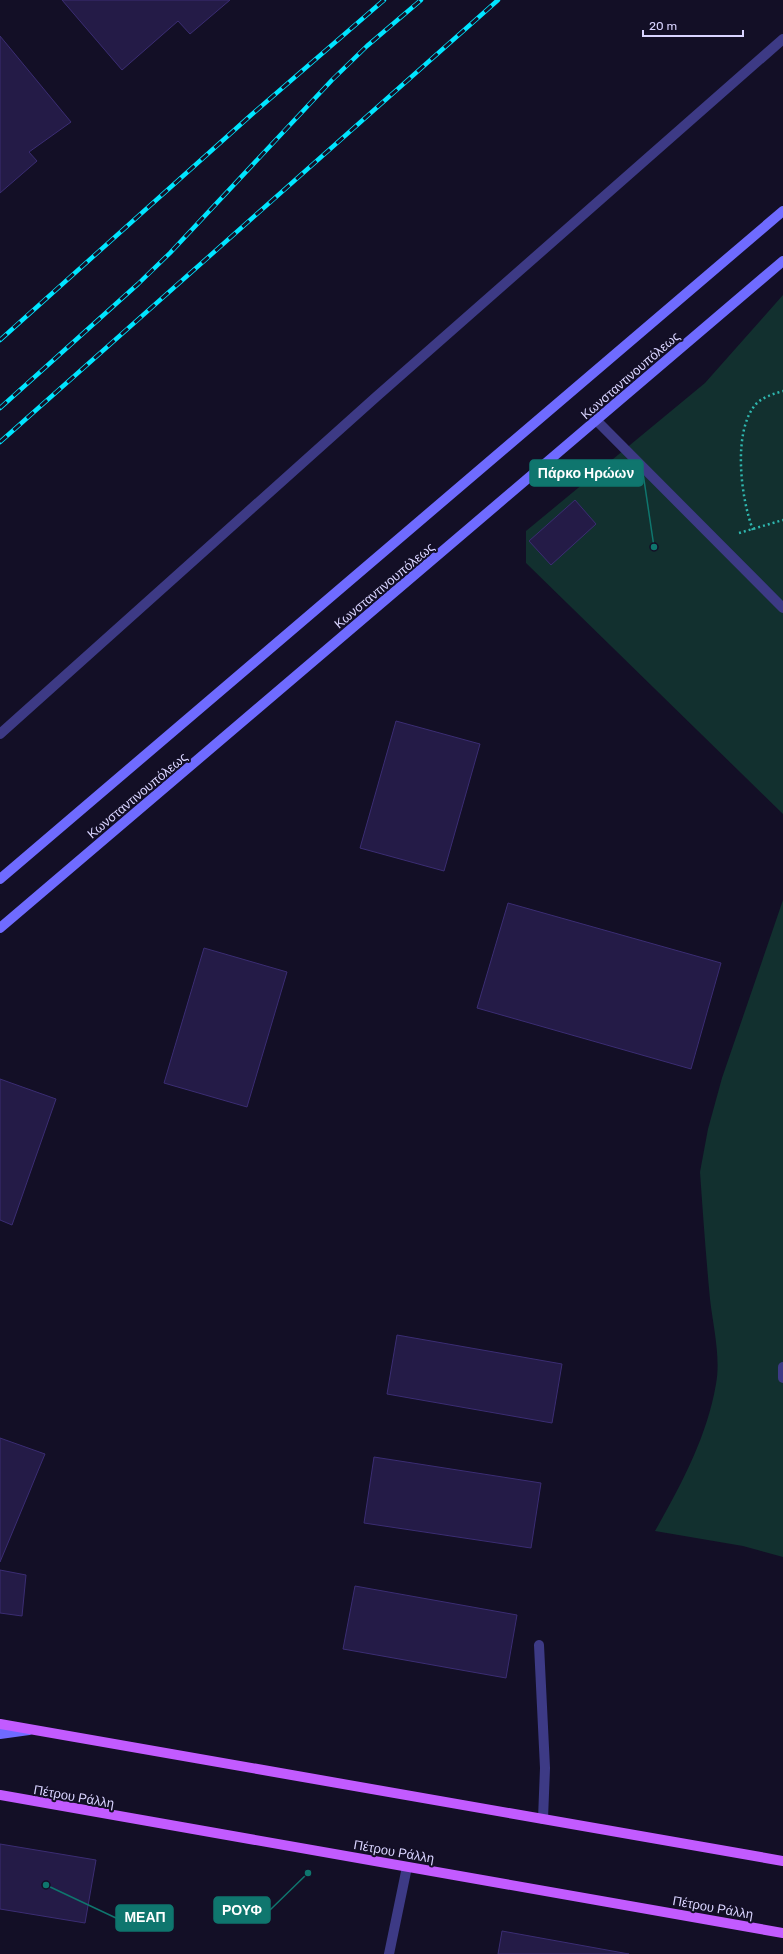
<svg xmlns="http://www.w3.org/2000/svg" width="783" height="1954" viewBox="0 0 783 1954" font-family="Rubik,sans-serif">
<rect width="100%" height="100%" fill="#130f26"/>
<g fill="#12302f">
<path d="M783,295V814L526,563V531L705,383Z"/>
<path d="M783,900V1557L743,1546L655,1531C681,1485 707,1437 716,1384C721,1357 713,1326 710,1299C706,1257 703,1215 700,1172L708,1129L722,1078Z"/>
</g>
<g fill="#241b47" stroke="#3b2d73">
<path d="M62,0H230L190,34L178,21L122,70Z"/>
<path d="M0,36L71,122L29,152L37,161L0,193Z"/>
<path d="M575,500L596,524L551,565L529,541Z"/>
<path d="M396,721L480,744L444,871L360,848Z"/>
<path d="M508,903L721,963L691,1069L477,1008Z"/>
<path d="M204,948L287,972L247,1107L164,1083Z"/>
<path d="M0,1079L56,1099L12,1225L0,1220Z"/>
<path d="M397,1335L562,1364L552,1423L387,1394Z"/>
<path d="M0,1438L45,1454L0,1562Z"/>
<path d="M374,1457L541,1483L531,1548L364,1523Z"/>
<path d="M0,1570L26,1575L22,1616L0,1613Z"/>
<path d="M355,1586L517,1615L506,1678L343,1649Z"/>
<path d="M0,1844L96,1860L85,1923L0,1909Z"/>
<path d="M502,1931L629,1954H498Z"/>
</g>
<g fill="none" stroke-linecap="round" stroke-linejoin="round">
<g stroke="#2fb8b0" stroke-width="2.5" stroke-dasharray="2 3" stroke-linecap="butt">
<path d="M753,530C741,499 732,431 756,404C763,397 773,394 783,391"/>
<path d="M739,533L783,520"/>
</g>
<g stroke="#3d3a85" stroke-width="10">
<path d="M597,421L783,608"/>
<path d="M0,734L376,397L783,39"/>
<path d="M783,1367V1378"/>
<path d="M539,1645L545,1768L543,1819"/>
<path d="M389,1954L407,1867"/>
</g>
<g stroke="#6f6bff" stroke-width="10">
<path d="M0,879L783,211"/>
<path d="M0,928L783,261"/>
<path d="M0,1734L29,1730"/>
</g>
<g stroke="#c25bff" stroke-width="10">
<path d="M0,1724L783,1861"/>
<path d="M0,1795L783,1933"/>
</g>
<defs>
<g id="rail">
<path d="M0,340L250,116L384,0"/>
<path d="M0,408L138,284L170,253L332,80L367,46L421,0"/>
<path d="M0,442L498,0"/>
</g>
</defs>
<use href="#rail" stroke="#00e5ff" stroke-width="4.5"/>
<use href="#rail" stroke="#130f26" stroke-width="3" stroke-dasharray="9" stroke-linecap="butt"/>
</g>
<g text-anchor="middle" stroke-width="4" stroke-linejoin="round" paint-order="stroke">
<g font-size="13" fill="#d9d4ff" stroke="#130f26">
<text transform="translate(630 375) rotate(-41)" y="5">Κωνσταντινουπόλεως</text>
<text transform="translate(384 585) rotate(-40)" y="5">Κωνσταντινουπόλεως</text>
<text transform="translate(137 795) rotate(-40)" y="5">Κωνσταντινουπόλεως</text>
<text transform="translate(74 1796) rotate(10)" y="5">Πέτρου Ράλλη</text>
<text transform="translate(394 1851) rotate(10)" y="5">Πέτρου Ράλλη</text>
<text transform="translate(713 1907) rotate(10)" y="5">Πέτρου Ράλλη</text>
</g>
</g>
<path fill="none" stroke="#0f766e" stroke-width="1.5" d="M654 547L643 473M308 1873L270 1910M46 1885L116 1918"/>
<g fill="#0f766e" stroke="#130f26" stroke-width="1.5">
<circle cx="654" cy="547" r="4"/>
<circle cx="308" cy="1873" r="4"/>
<circle cx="46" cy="1885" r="4"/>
</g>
<g fill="#0f766e" stroke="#0f766e" stroke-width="1.5">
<rect x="530" y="460" width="113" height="26" rx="4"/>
<rect x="214" y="1897" width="56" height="26" rx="4"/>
<rect x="116" y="1905" width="57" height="26" rx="4"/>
</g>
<g font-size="14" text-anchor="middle" font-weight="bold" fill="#fff">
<text x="586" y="478">Πάρκο Ηρώων</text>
<text x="242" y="1915">ΡΟΥΦ</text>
<text x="145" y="1922">ΜΕΑΠ</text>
</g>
<path d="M643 30v6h100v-6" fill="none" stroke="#d9d4ff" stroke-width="2"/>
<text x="649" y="30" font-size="12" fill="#d9d4ff" stroke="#130f26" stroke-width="3" paint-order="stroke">20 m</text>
</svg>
